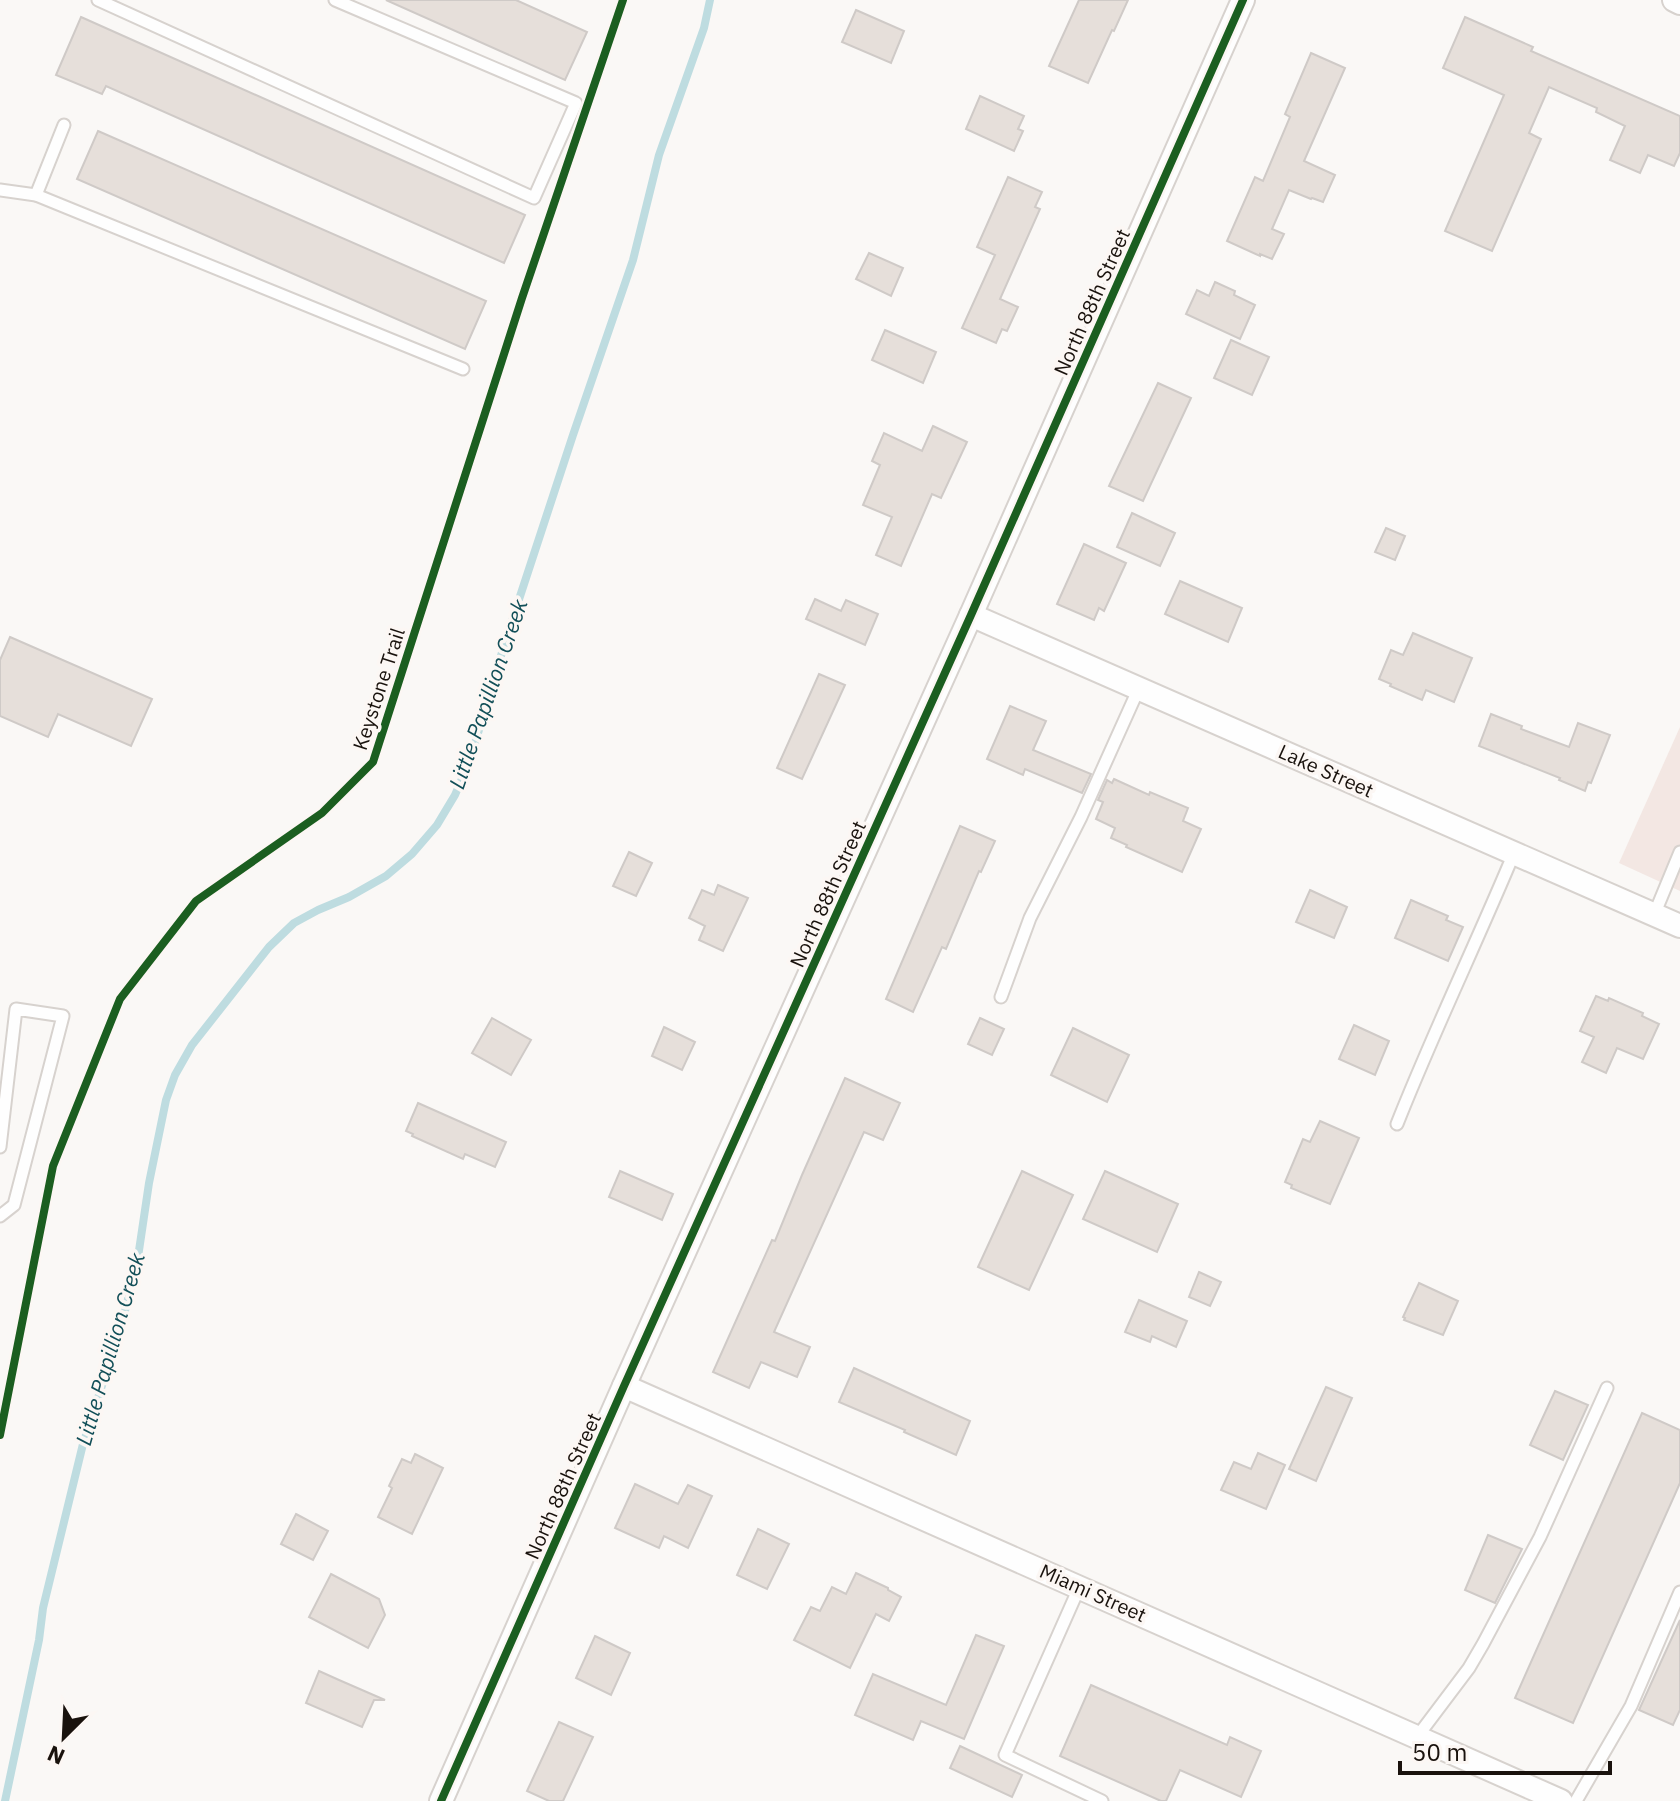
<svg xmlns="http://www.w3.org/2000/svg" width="1680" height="1801" viewBox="0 0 1680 1801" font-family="'IBM Plex Sans',sans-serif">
<rect width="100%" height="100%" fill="#faf8f6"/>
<path fill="#f3e7e3" d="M1680,727V891L1619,863Z"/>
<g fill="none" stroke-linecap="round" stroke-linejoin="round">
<path stroke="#bedce0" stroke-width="8" d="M5,1801L39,1640L43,1608L83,1444L120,1330L137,1264L149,1183L166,1100L175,1075L192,1045L269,947L294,923L318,910L349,897L386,876L412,854L437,825L455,795L470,760L506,639L573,435L633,260L659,155L704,28L710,0"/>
</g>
<g fill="#e6dfda" stroke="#cfcac7" stroke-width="2">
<path d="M386,0H516L587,32L565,80Z"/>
<path d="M1079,0H1128L1114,31L1112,30L1088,83L1049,66Z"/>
<path d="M856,10L904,31L891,63L842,42Z"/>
<path d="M81,17L525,215L504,263L106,86L102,94L56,75Z"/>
<path d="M1465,17L1533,47L1531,51L1680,116V153L1674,166L1648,155L1640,173L1610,160L1625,126L1596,112L1597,108L1549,87L1529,133L1541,139L1492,251L1445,231L1504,95L1443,68Z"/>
<path d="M1311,53L1345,68L1304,161L1335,175L1323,202L1312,198L1311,199L1289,190L1272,229L1284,234L1272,259L1260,254V256L1227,241L1255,177L1263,181L1290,117L1285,114Z"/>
<path d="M980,96L1024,116L1018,129L1023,131L1014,151L966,129Z"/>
<path d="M98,131L486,301L465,349L77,179Z"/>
<path d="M1008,177L1042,192L1035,207L1040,209L1000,299L1018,307L1007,331L1002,329L996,343L962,328L995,255L977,247Z"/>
<path d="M869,253L903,268L891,296L856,279Z"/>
<path d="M1215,282L1235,291L1234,295L1255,305L1240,339L1186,314L1197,290L1209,296Z"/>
<path d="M885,330L936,352L923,383L872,360Z"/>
<path d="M1231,340L1269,357L1252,395L1214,378Z"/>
<path d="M1158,383L1191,398L1143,501L1109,486Z"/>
<path d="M933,426L967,442L941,498L932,494L901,566L876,555L892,517L863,505L880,465L872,461L884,433L922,451Z"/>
<path d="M1132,513L1175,533L1160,566L1117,547Z"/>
<path d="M1386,528L1405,536L1395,560L1375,552Z"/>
<path d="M1084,544L1126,563L1104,611L1099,608L1094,620L1057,604Z"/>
<path d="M1180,581L1242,608L1228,642L1165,614Z"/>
<path d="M815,599L841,611L846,600L878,614L865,645L806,619Z"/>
<path d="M1413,633L1472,658L1454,702L1426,690L1422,700L1390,686L1391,684L1379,679L1391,650L1403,655Z"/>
<path d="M10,637L152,699L131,746L58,714L48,737L0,716V660Z"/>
<path d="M819,674L845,685L802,779L777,768Z"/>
<path d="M1010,706L1046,721L1033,750L1091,774L1082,793L1025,769L1023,775L987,759Z"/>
<path d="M1491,714L1522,726L1521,729L1569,747L1578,723L1610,735L1591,783L1588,782L1585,791L1559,780L1560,778L1479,746Z"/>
<path d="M1114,779L1149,795L1150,792L1188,808L1183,821L1201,829L1182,872L1126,847L1127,845L1111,838L1115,828L1096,819L1103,802L1098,800L1107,780L1112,783Z"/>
<path d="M960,826L995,841L981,872L979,871L946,949L942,947L913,1012L886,999Z"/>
<path d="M629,852L652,863L636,896L613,886Z"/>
<path d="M718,885L748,898L723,951L699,940L705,926L689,918L702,890L714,895Z"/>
<path d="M1310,890L1347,907L1334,938L1296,922Z"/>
<path d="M1411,900L1448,916L1446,920L1463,927L1448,961L1395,938Z"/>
<path d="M1596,996L1608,1001L1609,998L1643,1013L1642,1016L1659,1024L1643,1059L1617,1048L1606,1073L1582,1062L1594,1037L1580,1031Z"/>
<path d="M492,1018L531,1040L511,1075L472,1053Z"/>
<path d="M980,1018L1004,1029L992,1055L968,1044Z"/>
<path d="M1354,1025L1389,1041L1375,1075L1339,1059Z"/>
<path d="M664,1027L695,1042L682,1070L652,1056Z"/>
<path d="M1073,1028L1129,1055L1107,1102L1051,1075Z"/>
<path d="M845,1078L900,1103L883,1140L864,1132L774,1332L810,1347L797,1377L761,1362L749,1388L713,1372L772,1240L775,1241L802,1175Z"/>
<path d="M418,1103L506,1142L495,1167L465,1154L463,1159L412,1136L413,1134L406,1131Z"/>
<path d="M1320,1121L1359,1138L1330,1204L1291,1188L1292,1185L1285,1182L1303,1139L1310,1142Z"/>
<path d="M620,1171L673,1194L662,1220L609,1197Z"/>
<path d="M1022,1171L1073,1195L1029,1290L978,1267Z"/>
<path d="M1105,1171L1178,1204L1157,1252L1083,1219Z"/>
<path d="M1199,1272L1221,1282L1210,1306L1189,1297Z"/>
<path d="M1419,1283L1458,1301L1443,1335L1404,1320L1405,1318L1403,1317Z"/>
<path d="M1139,1300L1187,1321L1176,1347L1152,1336L1150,1342L1125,1332Z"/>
<path d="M854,1368L970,1421L956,1455L904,1432L905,1430L839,1402Z"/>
<path d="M1326,1387L1352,1398L1316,1481L1289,1469Z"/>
<path d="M1555,1391L1588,1405L1563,1460L1530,1445Z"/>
<path d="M1642,1413L1680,1430V1483L1573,1723L1515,1698Z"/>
<path d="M1258,1453L1285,1465L1266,1509L1221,1490L1234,1462L1251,1469Z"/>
<path d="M415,1454L443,1468L412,1534L378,1517L392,1488L389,1486L402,1459L411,1463Z"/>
<path d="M635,1484L678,1504L688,1485L712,1496L688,1548L664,1536L659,1548L615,1528Z"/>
<path d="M296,1514L328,1531L313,1560L281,1544Z"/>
<path d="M758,1529L789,1544L767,1589L737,1575Z"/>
<path d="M1488,1535L1522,1549L1495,1603L1465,1590Z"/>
<path d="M856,1573L888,1588V1590L901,1597L889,1621L876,1614L850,1668L794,1640L811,1607L820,1611L832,1587L846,1594Z"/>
<path d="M331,1574L379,1599L385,1615L368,1648L309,1617Z"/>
<path d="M1680,1620V1710L1673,1725L1639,1710Z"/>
<path d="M976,1635L1004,1646L964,1739L921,1721L913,1740L855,1715L873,1674L946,1705Z"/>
<path d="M595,1636L630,1653L611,1695L576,1678Z"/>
<path d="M319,1671L339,1680L385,1700H374L362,1727L306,1703Z"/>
<path d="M1091,1685L1227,1745L1230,1737L1261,1751L1241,1797L1180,1770L1166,1801H1161L1060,1756Z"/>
<path d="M559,1722L593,1737L563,1801H549L527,1791Z"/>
<path d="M960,1746L1022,1775L1012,1797L950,1768Z"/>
</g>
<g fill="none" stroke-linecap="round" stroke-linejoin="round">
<defs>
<g id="service">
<path d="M98,0L534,198L576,103L335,0"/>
<path d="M0,190L36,195L463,369"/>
<path d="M36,195L64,125"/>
<path d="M1654,915L1680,852"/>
<path d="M1001,997L1030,918L1081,817L1139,688"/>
<path d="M1397,1124C1433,1033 1476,944 1514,853"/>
<path d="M0,1147L16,1009L63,1016L14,1205L0,1216"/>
<path d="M1079,1588L1005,1755L1102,1801"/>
<path d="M1417,1737L1469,1668L1483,1644L1540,1537L1607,1388"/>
<path d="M1576,1801L1631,1706L1680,1592"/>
</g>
<g id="minor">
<path d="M1674,0L1680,3"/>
<path d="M971,615L1680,926"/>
<path d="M624,1386L1561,1801"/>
<path d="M441,1801L624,1386L971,615L1243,0"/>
</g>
</defs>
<use href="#service" stroke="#d7d2ce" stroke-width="15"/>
<use href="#minor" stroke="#d7d2ce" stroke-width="26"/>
<use href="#service" stroke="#fefefe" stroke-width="11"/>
<use href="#minor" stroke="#fefefe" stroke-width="22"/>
<defs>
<g id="cycleway">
<path d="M0,1435L53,1166L120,999L196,901L322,813L373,762L522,298L623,0"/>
<path d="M441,1801L624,1386L971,615L1243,0"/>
</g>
</defs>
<use href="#cycleway" stroke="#fcf7f4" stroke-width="13"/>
<use href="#cycleway" stroke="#1b5e20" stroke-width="8"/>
</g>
<g text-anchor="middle" stroke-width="7" stroke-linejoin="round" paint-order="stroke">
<g font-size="20" fill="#19120d" stroke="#fcf7f4">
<text transform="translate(1092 302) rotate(-66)" y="7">North 88th Street</text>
<text transform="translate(379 689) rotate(-72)" y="7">Keystone Trail</text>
<text transform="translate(1326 771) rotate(24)" y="7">Lake Street</text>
<text transform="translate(828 894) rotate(-66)" y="7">North 88th Street</text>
<text transform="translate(563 1486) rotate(-66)" y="7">North 88th Street</text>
<text transform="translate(1093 1593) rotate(24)" y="7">Miami Street</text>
</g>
<g font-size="22" font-style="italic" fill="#124f58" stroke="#fcf7f4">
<text transform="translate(488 694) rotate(-71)" y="8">Little Papillion Creek</text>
<text transform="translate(110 1349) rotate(-74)" y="8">Little Papillion Creek</text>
</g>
</g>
<g transform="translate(64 1737) rotate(204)" stroke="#fcf7f4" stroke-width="6" paint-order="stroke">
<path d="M0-6L14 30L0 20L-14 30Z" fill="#19120d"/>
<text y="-12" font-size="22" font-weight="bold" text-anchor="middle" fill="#19120d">N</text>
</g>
<path d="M1400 1761v12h210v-12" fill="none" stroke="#19120d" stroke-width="4"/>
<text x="1412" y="1761" font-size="24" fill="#19120d" stroke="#fcf7f4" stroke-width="6" paint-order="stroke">50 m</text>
</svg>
